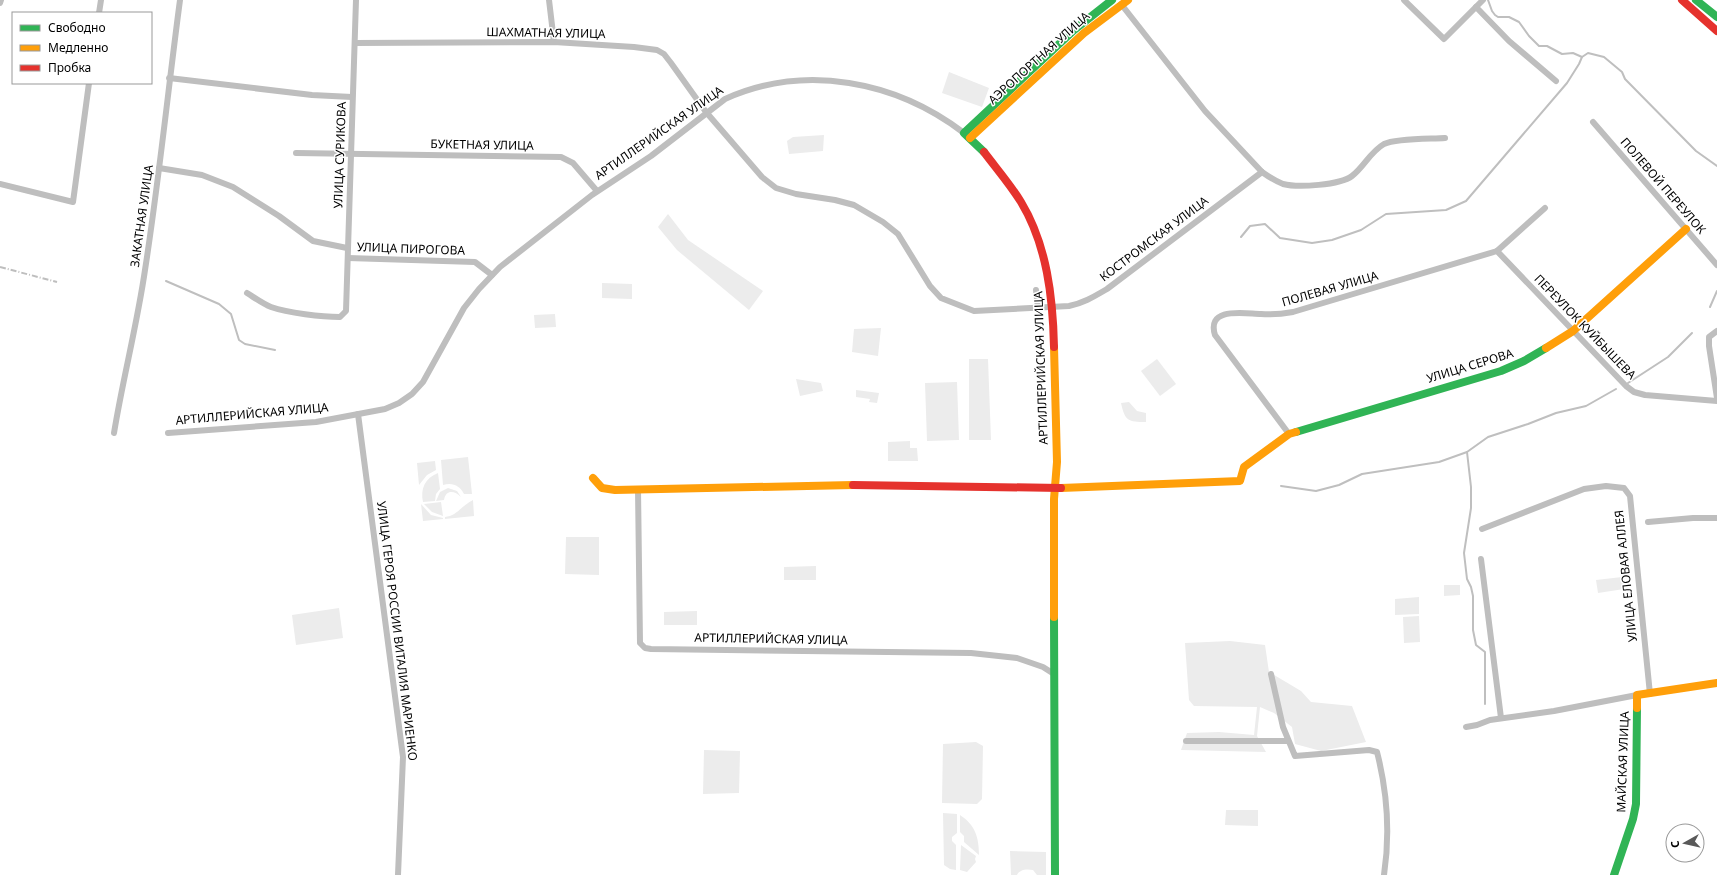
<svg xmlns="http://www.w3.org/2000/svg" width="1717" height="875" viewBox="0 0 1717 875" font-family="'Noto Sans',sans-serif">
<rect width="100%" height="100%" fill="#fff"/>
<g fill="#ececec">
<path d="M949,72L989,88L982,107L942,93Z"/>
<path d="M824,135L823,151L789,154L787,141L793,137Z"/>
<path d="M668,214L688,240L763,291L749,310L677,250L658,227Z"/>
<path d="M602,283L632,284V299L602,298Z"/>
<path d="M555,314L556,327L535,328L534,315Z"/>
<path d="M881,328L878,356L852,352L854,329Z"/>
<path d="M969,359H988L991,440H969Z"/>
<path d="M1157,359L1176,384L1160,396L1141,371Z"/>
<path d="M796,379L821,383L823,391L800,396Z"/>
<path d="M957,382L959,440L927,441L925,383Z"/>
<path d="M856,390L879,393L877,403L869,402L870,399L856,397Z"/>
<path d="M1129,402L1137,411L1146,413V422C1128,422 1125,421 1121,403Z"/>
<path d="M910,441V448H917L918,461H888V442Z"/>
<path d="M468,457L472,494H464C460,486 453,482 443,485L441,460Z"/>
<path d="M435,461L436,470L427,475L419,485L417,463Z"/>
<path d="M438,473L440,489L436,494L435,501L423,502C420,489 425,478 438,473Z"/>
<path d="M448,488L457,491L461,497C455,491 446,489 444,500L436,501L440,492Z"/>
<path d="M473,500L474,516L445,519V517C457,516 462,505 473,500Z"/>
<path d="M441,502L443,516L432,512L424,504Z"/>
<path d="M421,504L431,515L443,518V519L423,521Z"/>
<path d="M566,537H599V575L565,574Z"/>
<path d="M816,566V580H784V567Z"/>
<path d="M1622,577L1624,589L1598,593L1596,580Z"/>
<path d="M1444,585H1460V595L1444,596Z"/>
<path d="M1419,597V614L1395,615V599Z"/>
<path d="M339,608L343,638L296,645L292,615Z"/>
<path d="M697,611V625H664V612Z"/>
<path d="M1419,616L1420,642L1404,643L1403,617Z"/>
<path d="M1230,641L1265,645L1269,672L1301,691L1311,702L1352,706L1366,742L1321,751L1295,744L1292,727L1274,713L1260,707L1257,736L1266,752L1181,750L1187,733L1219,732L1254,735L1257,707L1194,706L1189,700L1185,643Z"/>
<path d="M976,742L983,746L982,799L977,804L942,803L943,744Z"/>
<path d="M704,750L740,751L739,793L703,794Z"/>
<path d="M1226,810H1258V826L1225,825Z"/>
<path d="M943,813L957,814V833L952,837V841L956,845V870L950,869L944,865Z"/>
<path d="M960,815C975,825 979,837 979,855L964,842V836L960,832Z"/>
<path d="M961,845L976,856L975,859L976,862L967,872L960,870Z"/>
<path d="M1010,851L1046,852V875H1037L1033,870C1027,869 1020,869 1017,875H1011Z"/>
</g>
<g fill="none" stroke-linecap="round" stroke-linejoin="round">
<g stroke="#bfbfbf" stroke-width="2">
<path d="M1488,0L1492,11L1495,15L1498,17H1509L1519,22L1529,36L1539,46H1547L1562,54L1573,53L1582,57"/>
<path d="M1241,237L1250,226L1265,224L1280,238L1312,243L1332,240L1361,230L1386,214L1446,210L1466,201L1567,83L1579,64L1582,57L1588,53L1604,57L1622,72L1625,79L1696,151L1717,166"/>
<path d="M166,281L219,304L231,314L239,340L245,344L275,350"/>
<path d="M1710,307L1717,291"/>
<path d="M1628,383L1668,357L1692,333"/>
<path d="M1467,452L1471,487V508L1464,553L1467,579L1471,587L1473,596V630L1476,645L1485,652V704"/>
<path d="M1281,486L1316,491L1339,485L1362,474L1439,462L1467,452L1488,437L1528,424L1556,413L1586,406L1616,389"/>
</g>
<g stroke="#bebebe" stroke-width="6">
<path d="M549,0L554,42"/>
<path d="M1404,0L1444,39L1483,0"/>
<path d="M0,3L1,0"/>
<path d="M1121,4L1205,111L1262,172C1269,177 1275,181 1283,184C1298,188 1340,185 1352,176C1364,167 1370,152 1384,144C1397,138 1430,139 1445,138"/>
<path d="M1476,7L1509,41L1556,81"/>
<path d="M99,13L101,0"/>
<path d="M355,43L554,42L634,47L657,50L664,54L671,63L706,112L762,177L776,188L796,194L835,200L854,205L883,222L898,234L930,286L941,298L974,311L1069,306C1084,303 1095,296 1107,289L1262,172"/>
<path d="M169,78L312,95L352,97"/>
<path d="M1593,122L1717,265"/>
<path d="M296,153L561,157L573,163L597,191"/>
<path d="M159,168L202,175L233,187L279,216L313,241L347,248"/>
<path d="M0,184L73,202L89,83"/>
<path d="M1497,251L1626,386L1634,392L1645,395L1717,401"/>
<path d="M348,258L475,262L492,275"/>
<path d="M1036,290L1038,308"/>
<path d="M247,293C255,298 263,304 271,307C288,313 322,317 340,317L346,311L356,0"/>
<path d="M1717,331L1709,337V346L1717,398"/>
<path d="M358,414L403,757L398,875"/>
<path d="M114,433C123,378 137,325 145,270C159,180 168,90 180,0"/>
<path d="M168,433L316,422L385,409L399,403L412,394L423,382L464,308L479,289L500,267L592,195L651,156L725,99C805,63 896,81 964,133"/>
<path d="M1289,434L1215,335C1206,306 1246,314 1261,314C1272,315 1282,314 1293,312L1497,251L1545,208"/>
<path d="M638,489L640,643L645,648L651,649L971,653L1017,658L1043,667L1054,674"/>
<path d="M1648,522L1693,518H1717"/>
<path d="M1482,529L1584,489L1606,486L1624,488L1630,496L1650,694"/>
<path d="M1481,559L1501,718"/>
<path d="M1271,674L1283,727L1295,756L1369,750L1377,752C1387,791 1390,835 1384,875"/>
<path d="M1466,727L1477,725L1490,720L1554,711L1637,695"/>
<path d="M1186,741H1288"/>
</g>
<g stroke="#30b455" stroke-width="8">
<path d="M1696,0L1717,17"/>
<path d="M984,152L964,133L1074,30L1112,0"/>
<path d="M1296,432L1501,371L1524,361L1546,348"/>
<path d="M1054,617L1055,875"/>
<path d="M1614,875L1633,819L1636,804L1637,708"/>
</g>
<g stroke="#ff9f0a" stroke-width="8">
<path d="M970,138L1084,33L1128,0"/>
<path d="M1546,348L1573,331L1686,229"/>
<path d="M593,478L602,488L615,490L853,485"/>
<path d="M1061,488L1240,481L1244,467L1289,434L1296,432"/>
<path d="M1054,617V499L1057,462L1054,347"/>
<path d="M1637,708V695L1717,683"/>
</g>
<g stroke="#e5322d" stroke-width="8">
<path d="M1682,0L1717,31"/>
<path d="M984,152C996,168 1010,184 1021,202C1047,245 1053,298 1054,347"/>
<path d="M853,485L1061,488"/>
</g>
<path stroke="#bebebe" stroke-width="2" stroke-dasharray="6 2 1 2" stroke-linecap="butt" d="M0,267L57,282"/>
</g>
<g text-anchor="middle" stroke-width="3" stroke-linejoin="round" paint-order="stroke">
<g font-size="12" fill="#000" stroke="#fff">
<text transform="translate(546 33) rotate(1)" y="4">ШАХМАТНАЯ УЛИЦА</text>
<text transform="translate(1039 58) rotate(-42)" y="4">АЭРОПОРТНАЯ УЛИЦА</text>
<text transform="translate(659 133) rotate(-35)" y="4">АРТИЛЛЕРИЙСКАЯ УЛИЦА</text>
<text transform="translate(482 145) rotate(1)" y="4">БУКЕТНАЯ УЛИЦА</text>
<text transform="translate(340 155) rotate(-88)" y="4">УЛИЦА СУРИКОВА</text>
<text transform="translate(1663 186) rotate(49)" y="4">ПОЛЕВОЙ ПЕРЕУЛОК</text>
<text transform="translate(142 216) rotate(-82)" y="4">ЗАКАТНАЯ УЛИЦА</text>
<text transform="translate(1154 239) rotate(-37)" y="4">КОСТРОМСКАЯ УЛИЦА</text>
<text transform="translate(411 249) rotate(2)" y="4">УЛИЦА ПИРОГОВА</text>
<text transform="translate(1330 289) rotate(-16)" y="4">ПОЛЕВАЯ УЛИЦА</text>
<text transform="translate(1585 327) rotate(46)" y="4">ПЕРЕУЛОК КУЙБЫШЕВА</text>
<text transform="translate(1470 366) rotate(-17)" y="4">УЛИЦА СЕРОВА</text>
<text transform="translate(1041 368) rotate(-92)" y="4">АРТИЛЛЕРИЙСКАЯ УЛИЦА</text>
<text transform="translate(252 414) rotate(-5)" y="4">АРТИЛЛЕРИЙСКАЯ УЛИЦА</text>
<text transform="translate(1626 576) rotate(-96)" y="4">УЛИЦА ЕЛОВАЯ АЛЛЕЯ</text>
<text transform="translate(397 631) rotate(83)" y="4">УЛИЦА ГЕРОЯ РОССИИ ВИТАЛИЯ МАРИЕНКО</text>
<text transform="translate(771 639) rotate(1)" y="4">АРТИЛЛЕРИЙСКАЯ УЛИЦА</text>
<text transform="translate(1623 762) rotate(-88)" y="4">МАЙСКАЯ УЛИЦА</text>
</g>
</g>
<rect x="12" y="12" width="140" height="72" fill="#ffffff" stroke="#999999"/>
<rect x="20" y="25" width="20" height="6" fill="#30b455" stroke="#999999"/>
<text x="48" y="32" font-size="12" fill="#000000">Свободно</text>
<rect x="20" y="45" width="20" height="6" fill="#ff9f0a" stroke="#999999"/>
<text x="48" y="52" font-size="12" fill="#000000">Медленно</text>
<rect x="20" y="65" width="20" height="6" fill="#e5322d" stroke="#999999"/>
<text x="48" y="72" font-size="12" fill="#000000">Пробка</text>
<g transform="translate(1685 843) rotate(262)"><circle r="19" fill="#ffffff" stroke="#999999"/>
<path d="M0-3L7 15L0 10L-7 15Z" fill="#595959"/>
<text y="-6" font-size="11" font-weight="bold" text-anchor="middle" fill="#000000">С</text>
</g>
</svg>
